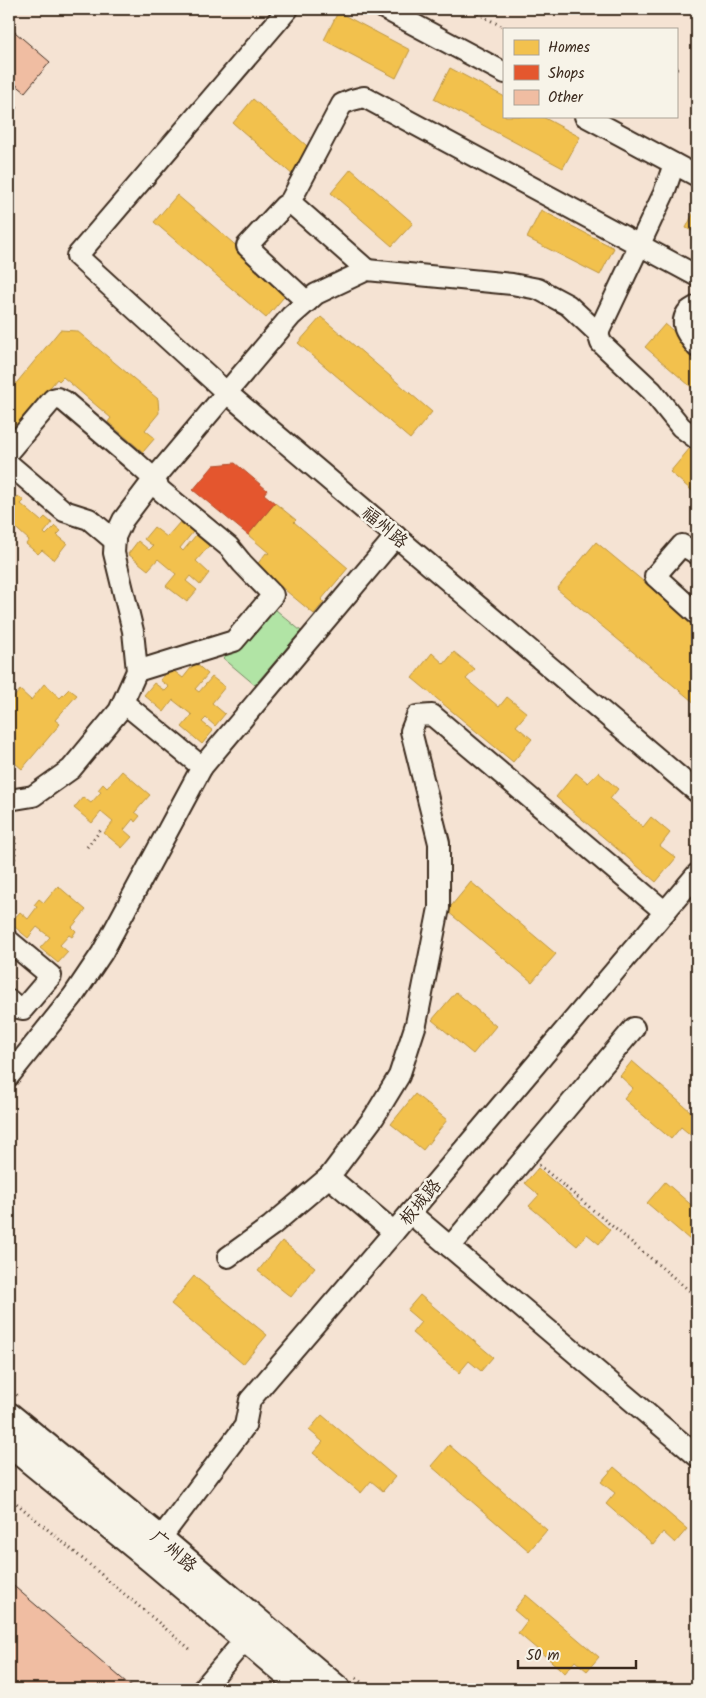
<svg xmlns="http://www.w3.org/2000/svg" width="706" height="1698" viewBox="0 0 706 1698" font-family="Kalam,'LXGW WenKai TC',sans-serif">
<rect width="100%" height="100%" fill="#f5e3d3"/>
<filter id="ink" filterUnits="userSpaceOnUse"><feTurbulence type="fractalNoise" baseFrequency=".02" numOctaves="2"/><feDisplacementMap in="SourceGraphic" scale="10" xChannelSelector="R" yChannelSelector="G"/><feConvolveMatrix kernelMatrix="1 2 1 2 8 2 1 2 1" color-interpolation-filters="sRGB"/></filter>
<g filter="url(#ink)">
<path fill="#b1e4a5" stroke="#768762" d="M269,604L301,631L255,685L223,658Z"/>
<g fill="#f2c14e" stroke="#bb9440">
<path d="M338,12L410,50L396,78L324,40Z"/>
<path d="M450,68L505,97V116H541L580,137L563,168L434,99Z"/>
<path d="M253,99L314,152L294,176L233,123Z"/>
<path d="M351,169L413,223L392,246L331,193Z"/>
<path d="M177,195L289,291L266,318L154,222Z"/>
<path d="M697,206V233L686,228Z"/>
<path d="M541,210L614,248L600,275L527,238Z"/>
<path d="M321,317L432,412L410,439L298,343Z"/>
<path d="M665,324L697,351V392L645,347Z"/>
<path d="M60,330L77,331L158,399L159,413L145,430L155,438L143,452L108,422L111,418L63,377L59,381L57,379L9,437V392Z"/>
<path d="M690,448L697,454V495L670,472Z"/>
<path d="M18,496L24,501L21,504L41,521L45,517L52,523L44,533L46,535L55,526L61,531L57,535L67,543L54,560L42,550L38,554L26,544L29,540L9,522V504L10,505Z"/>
<path d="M275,503L296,520L294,522L348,568L321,600L324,602L314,614L256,566L266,553L268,554L269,553L248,535Z"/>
<path d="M180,522L193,532L180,548L183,551L196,535L209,546L196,561L209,573L200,585L190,576L186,581L197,590L187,602L166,586L176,574L158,559L148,570L128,554L138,541L149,550L153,546L144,539L154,527L167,537Z"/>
<path d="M596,542L697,626V705L557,589Z"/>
<path d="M454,652L475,669L466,679L499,707L507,697L527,713L516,726L532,739L513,762L412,678L432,653L444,664Z"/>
<path d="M195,663L208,674L195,689L199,692L212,677L225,687L212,703L225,714L215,726L206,718L202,722L213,731L202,744L182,727L192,715L173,700L164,712L144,695L154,683L165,691L169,687L160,680L170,668L183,678Z"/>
<path d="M44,684L60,698L69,689L77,695L55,720L60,724L22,769L9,758V693L14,697L20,690L31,700Z"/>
<path d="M122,771L150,795L135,812L140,816L135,822L133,819L124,830L132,837L122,848L104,833L113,822L101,812L92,823L74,808L83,797L91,803L101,792L98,790L103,784L107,788Z"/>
<path d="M598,772L618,789L610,799L643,827L651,817L670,833L660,846L676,858L656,882L556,797L576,773L588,783Z"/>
<path d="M471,882L556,954L532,982L447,911Z"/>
<path d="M58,886L86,910L72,927L76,931L72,937L69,935L60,945L68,952L58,963L40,948L50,937L37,927L28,938L10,923L20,912L28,919L37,907L34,905L39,899L44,903Z"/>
<path d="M456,992L496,1026L473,1054L432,1020Z"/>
<path d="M632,1061L697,1117V1132L693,1137L681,1127L671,1139L624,1099L633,1088L620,1076Z"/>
<path d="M415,1094L447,1120L423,1150L391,1124Z"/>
<path d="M538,1168L610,1230L599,1244L587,1234L577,1246L529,1206L539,1195L525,1183Z"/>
<path d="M665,1182L697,1210V1246L647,1203Z"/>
<path d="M282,1241L315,1267L291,1297L258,1271Z"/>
<path d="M194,1276L267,1335L243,1364L171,1304Z"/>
<path d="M420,1295L493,1357L481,1371L469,1361L459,1373L412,1333L421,1322L407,1310Z"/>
<path d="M322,1415L395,1477L383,1491L371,1481L361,1493L313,1453L323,1442L309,1430Z"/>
<path d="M449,1445L547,1530L529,1551L431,1466Z"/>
<path d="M614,1467L687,1529L675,1543L663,1532L653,1545L606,1504L615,1493L601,1482Z"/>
<path d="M526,1595L599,1657L587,1671L575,1661L565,1673L518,1633L527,1621L514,1610Z"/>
</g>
<path fill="#e4572e" stroke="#b14a29" d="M235,463L267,490L264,494L275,503L248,535L193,490L214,465Z"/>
<g fill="#f0bda2" stroke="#3b2a1e">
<path d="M9,27L50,62L25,92L9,79Z"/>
<path d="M9,101L17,108L9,117Z"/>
<path d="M9,1582L134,1689H9Z"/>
</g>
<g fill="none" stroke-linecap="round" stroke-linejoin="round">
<defs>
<g id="minor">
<path d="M288,9L77,256L227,393L697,792"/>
<path d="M385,9L505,73"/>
<path d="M585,116L697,176"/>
<path d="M290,202L284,206L247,246L307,302"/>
<path d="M367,270L290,202L342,104L352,100L364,97L697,276"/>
<path d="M697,306C694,308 689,310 687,313C678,326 690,337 697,347"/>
<path d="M598,333L601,343L652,391L681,427L697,439"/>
<path d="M9,451L53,399L57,398L64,401L132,459L154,479L160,490L229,547L242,563L273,595L234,641L137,671"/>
<path d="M9,464L64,511L89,519L115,541"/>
<path d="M697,554L682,545L655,576L697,614"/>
<path d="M202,767L396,536"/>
<path d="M9,800L33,796L71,769L119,711L137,671L133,631L114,553L115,537L123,520L154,479L291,316L316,294L367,270L512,284L538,289L568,305L598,333L664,193L674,164"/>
<path d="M9,941L51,976L23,1009L18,1008L9,1000"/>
<path d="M9,1076L73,996L102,953L202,767L124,703"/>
<path d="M329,1177L394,1232"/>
<path d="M410,1213L697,1456"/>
<path d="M450,1247L634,1028"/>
<path d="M228,1257L271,1226L329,1177L374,1117L399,1076L416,1024L439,908V843L411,731L417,716L432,715L665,912"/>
<path d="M160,1539L245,1426L250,1400L394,1232L697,874"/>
<path d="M203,1689L254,1629"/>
</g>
<g id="major">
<path d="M9,1416L160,1539L337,1689"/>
<path d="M9,1443L151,1559L305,1689"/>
</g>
</defs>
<use href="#minor" stroke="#3b2a1e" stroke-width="24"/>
<use href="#major" stroke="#3b2a1e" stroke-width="30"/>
<g stroke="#3b2a1e" stroke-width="3" stroke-dasharray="1 4" stroke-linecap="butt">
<path d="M469,9L507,29"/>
<path d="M677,68H678"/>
<path d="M9,819C17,838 18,858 9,877"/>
<path d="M87,847L101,830"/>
<path d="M539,1165L697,1297"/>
<path d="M9,1388L19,1397"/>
<path d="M9,1497L191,1650"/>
<path d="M356,1678L369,1689"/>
</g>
<use href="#minor" stroke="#f7f3e8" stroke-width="20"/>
<use href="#major" stroke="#f7f3e8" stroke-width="26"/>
</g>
</g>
<g text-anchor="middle" stroke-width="5" stroke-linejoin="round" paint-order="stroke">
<g font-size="18" fill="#3b2a1e" stroke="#f7f3e8">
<text transform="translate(385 527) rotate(40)" y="6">福州路</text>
<text transform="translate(420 1202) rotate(-50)" y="6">板城路</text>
<text transform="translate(174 1551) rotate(40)" y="6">广州路</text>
</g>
</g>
<rect width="706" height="1698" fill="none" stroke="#f7f3e8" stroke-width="30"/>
<rect x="15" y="15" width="676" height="1668" fill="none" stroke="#3b2a1e" stroke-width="2" filter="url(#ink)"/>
<rect x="503" y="28" width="175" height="90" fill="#f7f3e8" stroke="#aca397"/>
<rect x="514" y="40" width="25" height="15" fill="#f2c14e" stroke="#aca397"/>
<text x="548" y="52" font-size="15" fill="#3b2a1e">Homes</text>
<rect x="514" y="65" width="25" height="15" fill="#e4572e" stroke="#aca397"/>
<text x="548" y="78" font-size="15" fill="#3b2a1e">Shops</text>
<rect x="514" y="90" width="25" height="15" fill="#f0bda2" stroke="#aca397"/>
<text x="548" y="102" font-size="15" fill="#3b2a1e">Other</text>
<path d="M518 1660v8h118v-8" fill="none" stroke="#3b2a1e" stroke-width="2.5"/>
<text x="526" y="1660" font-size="15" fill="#3b2a1e" stroke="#f7f3e8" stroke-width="4" paint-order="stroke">50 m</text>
</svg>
